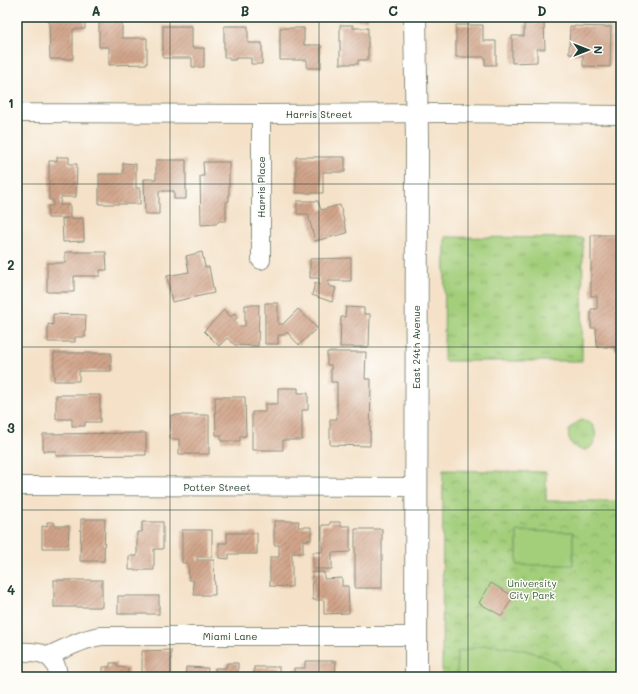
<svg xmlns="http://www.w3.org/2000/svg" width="638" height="694" viewBox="0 0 638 694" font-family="Mali,sans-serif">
<defs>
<pattern id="grass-tufts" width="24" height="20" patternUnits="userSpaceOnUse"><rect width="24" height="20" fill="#a3ce7a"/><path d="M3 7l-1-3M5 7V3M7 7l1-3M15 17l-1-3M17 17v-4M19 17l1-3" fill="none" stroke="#84a865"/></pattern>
<pattern id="park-crowns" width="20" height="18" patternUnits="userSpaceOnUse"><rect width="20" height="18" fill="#a3ce7a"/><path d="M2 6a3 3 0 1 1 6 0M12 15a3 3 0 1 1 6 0" fill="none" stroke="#84a865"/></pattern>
<pattern id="building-hatch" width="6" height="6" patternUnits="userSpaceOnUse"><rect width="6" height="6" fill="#d1a48a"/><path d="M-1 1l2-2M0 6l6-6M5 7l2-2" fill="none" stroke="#a98772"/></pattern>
</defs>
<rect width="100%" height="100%" fill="#fdfcf7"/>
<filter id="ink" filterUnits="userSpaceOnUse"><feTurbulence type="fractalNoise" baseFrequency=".025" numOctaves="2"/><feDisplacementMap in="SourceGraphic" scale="8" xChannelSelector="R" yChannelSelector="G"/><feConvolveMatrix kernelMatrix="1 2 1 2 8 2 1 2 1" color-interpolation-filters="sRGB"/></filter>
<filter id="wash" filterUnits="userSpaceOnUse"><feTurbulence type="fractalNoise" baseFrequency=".012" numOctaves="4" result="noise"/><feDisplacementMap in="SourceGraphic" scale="16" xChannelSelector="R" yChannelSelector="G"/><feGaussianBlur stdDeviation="0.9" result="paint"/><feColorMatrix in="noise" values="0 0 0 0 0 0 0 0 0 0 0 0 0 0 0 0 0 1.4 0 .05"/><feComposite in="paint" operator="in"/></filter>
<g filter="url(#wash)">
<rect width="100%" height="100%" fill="#f4e1c7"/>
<path fill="url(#grass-tufts)" stroke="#618657" d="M445,237L583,238L582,361H444Z"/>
<g fill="url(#park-crowns)" stroke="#618657">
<path d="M582,420C605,422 596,461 575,447C569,443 566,433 571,427C574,424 578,422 582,420Z"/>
<path d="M443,470L546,472V501H621V677H442Z"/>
</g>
<g fill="#a3ce7a" stroke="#618657">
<path d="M517,531L573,532V565H517Z"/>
<path d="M486,645C508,647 531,649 551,660C558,664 564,671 570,677H457V652Z"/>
</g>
<g id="blocks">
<g fill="url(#building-hatch)">
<path d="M49,17H85V29H73V59H50Z"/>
<path d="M99,17H122V38H147V64L109,65V47H99Z"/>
<rect x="340" y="17" width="28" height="3"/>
<path d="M544,23L545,49H537V62L512,63V36H524V24Z"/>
<path d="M340,25H353V28H368V60H358V64H340Z"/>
<path d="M456,25H483V41H496V65H485V57H456Z"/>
<path d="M163,26H192V48H204V67H192V58H163Z"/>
<path d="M224,26H248V43H262V64H251V58H236L235,60H229V57H224Z"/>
<path d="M570,26L611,27L610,67L583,66V55L569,54Z"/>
<path d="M280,28H304V45H321V68H307V60H280Z"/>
<path d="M57,157H69V164H77L76,197H61L60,205H70V219L83,218L84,241L63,242L62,219L68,218H48V206H53V200H49V161H57Z"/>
<path d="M296,157H345V172H323V193H296Z"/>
<path d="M156,160H186V199H174V191H159V214H145L144,179H156Z"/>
<path d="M203,162H229V201L226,202V221H219L216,224L201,225L200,176H204Z"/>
<path d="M123,163L136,164V188H140V204H99V174H123Z"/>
<path d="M297,201H318L321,210L340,205L347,233L315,241L308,214H297Z"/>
<path d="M591,235H621V350H615V347H597L596,328H591V309H597V296H591Z"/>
<path d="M65,252H106L107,270H100V276H74V292H47V263H65Z"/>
<path d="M202,252L205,267H209L214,293L172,302L167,276L189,272L186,256Z"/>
<path d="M351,258V281H328L329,286L336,288L332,302L312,295L315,283L319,285V278H310V259Z"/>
<path d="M265,303H278V324H283L298,309L317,328L299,345L287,332L284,335H278V344H265Z"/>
<path d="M245,305H259L258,346L235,345L227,338L219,346L204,331L224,310L231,317L234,313L238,317L234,321L239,326H245Z"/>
<path d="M346,307L364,308V314H370L369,347H340L341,317H345Z"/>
<path d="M53,314L86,315L85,337H75V342H48V324L53,325Z"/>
<path d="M327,352H366L365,379H371L370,446L330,445V419H337V382H331V365H327Z"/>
<path d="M54,353H111V371H79V381H54Z"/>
<path d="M278,388H298V393H308V410H302V440H283V450H252V412H265V404H278Z"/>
<path d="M56,395H100V422H85V426H72V419H56Z"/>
<path d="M215,397H245L246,436H240V441H221V435H216Z"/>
<path d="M171,415H209V454H179V439H170Z"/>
<path d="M146,433V455L56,456V451H43V434Z"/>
<path d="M81,519H105L104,561H80Z"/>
<path d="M274,521H299L298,527H311V540H303V553H292V587L270,586V557H279V545H274Z"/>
<path d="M47,522H54V526H69L68,548H42V526L47,527Z"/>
<path d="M142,522H163V549H154V570H129V556H137V532H142Z"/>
<path d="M330,522H340V526H350V552L332,553V569H313V552H322V525H330Z"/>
<rect x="355" y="529" width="27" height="59"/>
<path d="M182,530H212V557H197V560H214L215,595H194L193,580H189L188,563H182Z"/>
<path d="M227,533H257V554H229V559L219,558V543H227Z"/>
<path d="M312,572H324V579L342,578V586H348L349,613L324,614V600H313Z"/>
<rect x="54" y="580" width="48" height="27"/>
<path d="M491,583L513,596L502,616L479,603Z"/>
<rect x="118" y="596" width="41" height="18"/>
<path d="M171,650V675H142V651Z"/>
<path d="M305,661H336L335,677H294V668H305Z"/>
<path d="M110,663H117V667L128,668V677H103V667H110Z"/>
<path d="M227,663H238V677H215V668H226Z"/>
<path d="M186,667L208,668L207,677H185Z"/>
<rect x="254" y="667" width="25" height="10"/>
</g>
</g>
</g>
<g filter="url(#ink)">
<use href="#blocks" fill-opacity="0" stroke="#8a8f7e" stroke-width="1"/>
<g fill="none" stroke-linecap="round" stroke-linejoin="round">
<defs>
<g id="minor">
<path d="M17,112L22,113L261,114L446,113L621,115"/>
<path d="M261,114V260"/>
<path d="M17,486L416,487"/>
<path d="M17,652C37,651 57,652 58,677"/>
<path d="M48,656C65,649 83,638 102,636H416"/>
</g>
<path id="tertiary" d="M415,17L417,140L416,677"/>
</defs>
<use href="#minor" stroke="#8a8f7e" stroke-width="20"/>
<use href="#tertiary" stroke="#8a8f7e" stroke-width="24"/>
<use href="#minor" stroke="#fff" stroke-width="18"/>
<use href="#tertiary" stroke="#fff" stroke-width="22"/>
</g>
</g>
<path fill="none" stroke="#1f3d34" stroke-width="1" stroke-opacity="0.55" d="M170,17V677M319,17V677M468,17V677M17,184H621M17,347H621M17,510H621"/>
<g text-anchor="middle" stroke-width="3" stroke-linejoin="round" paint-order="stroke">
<g font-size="10" fill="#1f3d34" stroke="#fdfcf7">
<text x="319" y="118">Harris Street</text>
<text transform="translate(261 187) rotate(-90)" y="4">Harris Place</text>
<text transform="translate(416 347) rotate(-90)" y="4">East 24th Avenue</text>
<text x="217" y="491">Potter Street</text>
<text x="230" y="640">Miami Lane</text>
</g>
<g font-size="10" fill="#406146" stroke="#fdfcf7">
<text x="532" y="587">University<tspan x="532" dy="12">City Park</tspan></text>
</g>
</g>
<rect width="638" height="694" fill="none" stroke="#fdfcf7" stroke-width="44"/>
<g transform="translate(588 50) rotate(90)" stroke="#fdfcf7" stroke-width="3" paint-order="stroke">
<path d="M0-3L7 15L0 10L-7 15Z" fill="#1f3d34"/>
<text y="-6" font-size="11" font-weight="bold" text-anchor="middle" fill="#1f3d34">N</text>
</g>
<rect x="22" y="22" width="594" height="650" fill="none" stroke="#1f3d34" stroke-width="1.5"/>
<g font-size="13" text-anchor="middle" font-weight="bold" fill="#1f3d34">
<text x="96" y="16">A</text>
<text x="245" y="16">B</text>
<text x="393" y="16">C</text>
<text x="542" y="16">D</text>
<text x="11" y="108">1</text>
<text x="11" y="270">2</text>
<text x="11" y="433">3</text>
<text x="11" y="595">4</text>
</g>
</svg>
